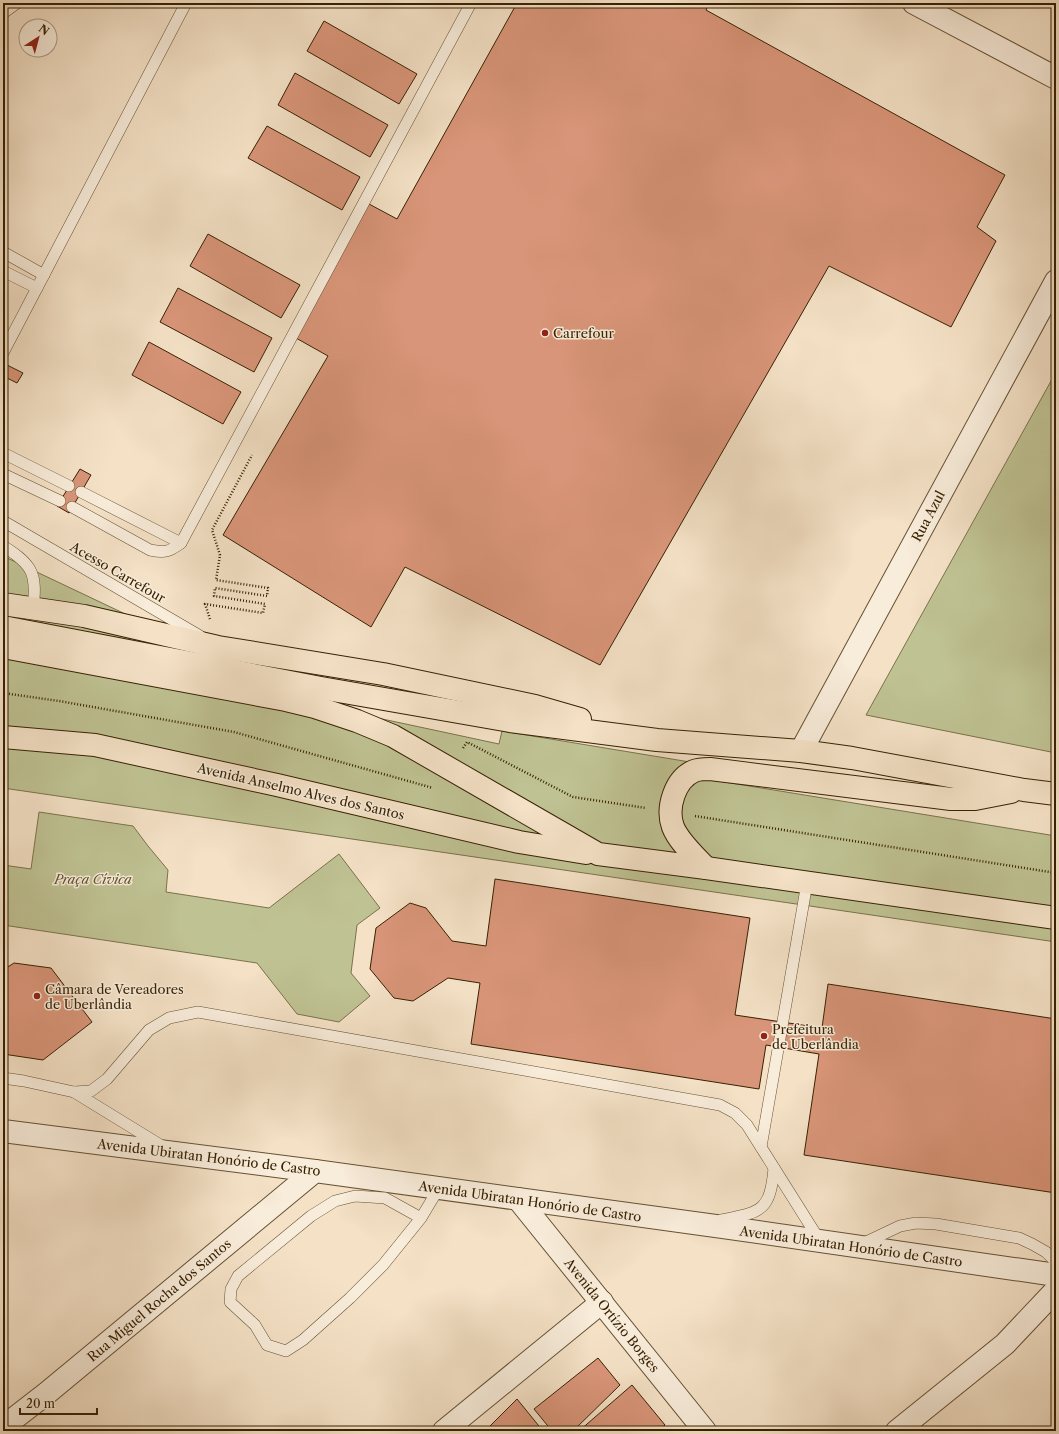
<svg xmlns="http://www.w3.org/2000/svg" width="1059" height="1434" viewBox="0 0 1059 1434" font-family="'Libre Caslon Text',serif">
<rect width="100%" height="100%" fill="#f4e1c6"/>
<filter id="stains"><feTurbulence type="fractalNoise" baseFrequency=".005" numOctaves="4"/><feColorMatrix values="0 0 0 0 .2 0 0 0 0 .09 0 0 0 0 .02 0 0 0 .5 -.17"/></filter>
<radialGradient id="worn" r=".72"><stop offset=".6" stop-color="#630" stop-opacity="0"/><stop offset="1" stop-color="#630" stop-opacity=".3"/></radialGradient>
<g fill="#bfc293" stroke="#7b724a">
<path d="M1056,372V753L866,715Z"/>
<path d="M3,556L317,705L499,744L502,731L702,764L700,778L1056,836V942L3,788Z"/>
<path d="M39,812L133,826L148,846L168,870L166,892L269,908L339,854L380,908L357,925L351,973L370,996L339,1022L297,1014L257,963L3,925V865L31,869Z"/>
</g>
<g fill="#d99579" stroke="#372102">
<path d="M517,3H709L706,10L1005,175L977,227L996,241L951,327L829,266L600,665L405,567L371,627L223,535L328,356L296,338L369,204L397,219Z"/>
<path d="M324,21L417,74L399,104L307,51Z"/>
<path d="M295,73L388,125L370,157L278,105Z"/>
<path d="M267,126L360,177L342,210L248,158Z"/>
<path d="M208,234L300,285L281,318L190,266Z"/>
<path d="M178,288L272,338L254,372L160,322Z"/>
<path d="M149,342L241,392L223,424L132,375Z"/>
<path d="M3,363L23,373L17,383L3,376Z"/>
<path d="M80,469L91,475L69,513L57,506Z"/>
<path d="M495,879L750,918L735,1015L822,1028L828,984L1056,1019V1193L804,1155L819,1054L766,1045L759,1089L471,1044L480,983L448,978L413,1001L394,998L370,969L376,928L410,903L426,908L452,941L486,946Z"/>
<path d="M14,963L51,968L92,1022L43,1060L3,1054V970Z"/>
<path d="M598,1358L620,1385L573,1431H552L534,1409Z"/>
<path d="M632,1385L665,1425L657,1431H579Z"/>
<path d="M517,1399L543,1431H492L489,1427Z"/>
</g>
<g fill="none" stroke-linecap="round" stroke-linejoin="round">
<defs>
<g id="lane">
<path d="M3,13L17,3"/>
<path d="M3,252L44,275"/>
<path d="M3,273H7L37,288"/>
<path d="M3,353L186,3"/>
<path d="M3,453L69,486"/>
<path d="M3,474L60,501"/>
<path d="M81,492L181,543"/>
<path d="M72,507L150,550C165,553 169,552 181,543L471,3"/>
<path d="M3,521L200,636"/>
<path d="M3,546C34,565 37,575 33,609"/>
<path d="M3,1078L24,1081L74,1092L91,1091L107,1079L149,1030L169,1018L198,1012L720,1105L735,1113L747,1125L820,1241"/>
<path d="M74,1092L162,1146"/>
<path d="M761,1147L807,883"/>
<path d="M421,1218L385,1198L355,1196L335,1201L311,1216L238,1276L231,1289L230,1302L255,1325L267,1345L286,1351L303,1340L350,1298L383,1265L421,1218L439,1188"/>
<path d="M721,1220C761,1212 770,1212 774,1168"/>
<path d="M862,1244L900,1226L916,1223L936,1224L1019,1238L1032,1244L1046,1252L1056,1262"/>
</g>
<g id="street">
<path d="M914,3L1056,78"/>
<path d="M801,751L1056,281"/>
<path d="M3,1131L315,1171L723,1227L1056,1275"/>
<path d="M518,1199L705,1431"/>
<path d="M3,1427L47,1393L315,1171"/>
<path d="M444,1431L602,1302"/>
<path d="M897,1431L1005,1344L1056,1290"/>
</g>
<g id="primary">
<path d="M3,604L84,616L218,647L383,674L535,706L580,719"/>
<path d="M3,627L321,688L510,721L657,740L801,751L852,758L1024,790L1056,794"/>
<path d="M3,647L286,700L315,707L357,721L393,736L598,854L706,868L1056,918"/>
<path d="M3,737L95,745L277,785L519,842L586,853"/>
<path d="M706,868C695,856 679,842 673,827C666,808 675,779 694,771C699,769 705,769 710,769L951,799H975L1011,792"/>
</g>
</defs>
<use href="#lane" stroke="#665133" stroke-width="12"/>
<use href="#street" stroke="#665133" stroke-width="24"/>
<use href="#primary" stroke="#372102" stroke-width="24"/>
<g stroke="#372102" stroke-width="2.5" stroke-dasharray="1 2" stroke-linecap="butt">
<path d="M210,619L205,604L263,613L265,604L214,596L215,588L267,596L268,588L216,580L220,555L212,530L252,455"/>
<path d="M3,693L59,701L234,732L433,788"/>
<path d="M463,748L467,742L573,797L646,808"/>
<path d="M695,816L1056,873"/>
</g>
<use href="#lane" stroke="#f8ecda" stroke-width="11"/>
<use href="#street" stroke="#f8ecda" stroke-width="22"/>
<use href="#primary" stroke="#f4e1c6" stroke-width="22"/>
</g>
<g fill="#8f2418" stroke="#f8ecda" stroke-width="1.5">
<circle cx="545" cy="333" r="4"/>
<circle cx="37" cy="996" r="4"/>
<circle cx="764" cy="1036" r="4"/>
</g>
<g text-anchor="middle" stroke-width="3" stroke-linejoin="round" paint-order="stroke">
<g font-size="13" fill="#372102" stroke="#f8ecda" text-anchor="start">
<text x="553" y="338">Carrefour</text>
<text x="45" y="994">Câmara de Vereadores<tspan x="45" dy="15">de Uberlândia</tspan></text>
<text x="772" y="1034">Prefeitura<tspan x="772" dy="15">de Uberlândia</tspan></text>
</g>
<g font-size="13" fill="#372102" stroke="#f8ecda">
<text transform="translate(928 516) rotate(-62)" y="5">Rua Azul</text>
<text transform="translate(118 572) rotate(30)" y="5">Acesso Carrefour</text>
<text transform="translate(301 791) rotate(13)" y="5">Avenida Anselmo Alves dos Santos</text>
<text transform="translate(209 1157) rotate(7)" y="5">Avenida Ubiratan Honório de Castro</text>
<text transform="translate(530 1201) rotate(8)" y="5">Avenida Ubiratan Honório de Castro</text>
<text transform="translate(851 1246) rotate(8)" y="5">Avenida Ubiratan Honório de Castro</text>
<text transform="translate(159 1300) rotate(-40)" y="5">Rua Miguel Rocha dos Santos</text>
<text transform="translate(612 1315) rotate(51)" y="5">Avenida Ortízio Borges</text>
</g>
<g font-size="13" font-style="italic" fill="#60512e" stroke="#f8ecda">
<text x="93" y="884">Praça Cívica</text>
</g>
</g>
<rect width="1059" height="1434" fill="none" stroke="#f4e1c6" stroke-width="16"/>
<rect x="4" y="4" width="1051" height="1426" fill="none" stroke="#372102" stroke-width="2"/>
<rect x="8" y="8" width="1043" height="1418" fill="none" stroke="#372102"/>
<g transform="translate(38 38) rotate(36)"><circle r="19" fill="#f8ecda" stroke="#ab9b84"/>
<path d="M0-3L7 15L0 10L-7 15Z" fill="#8f2418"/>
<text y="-6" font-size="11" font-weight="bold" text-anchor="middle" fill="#372102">N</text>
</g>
<path d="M20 1408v6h77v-6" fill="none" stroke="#372102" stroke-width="2"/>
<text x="26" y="1408" font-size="12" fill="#372102" stroke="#f8ecda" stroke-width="3" paint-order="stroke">20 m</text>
<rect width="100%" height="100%" filter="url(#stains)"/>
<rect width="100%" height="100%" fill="url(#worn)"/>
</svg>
